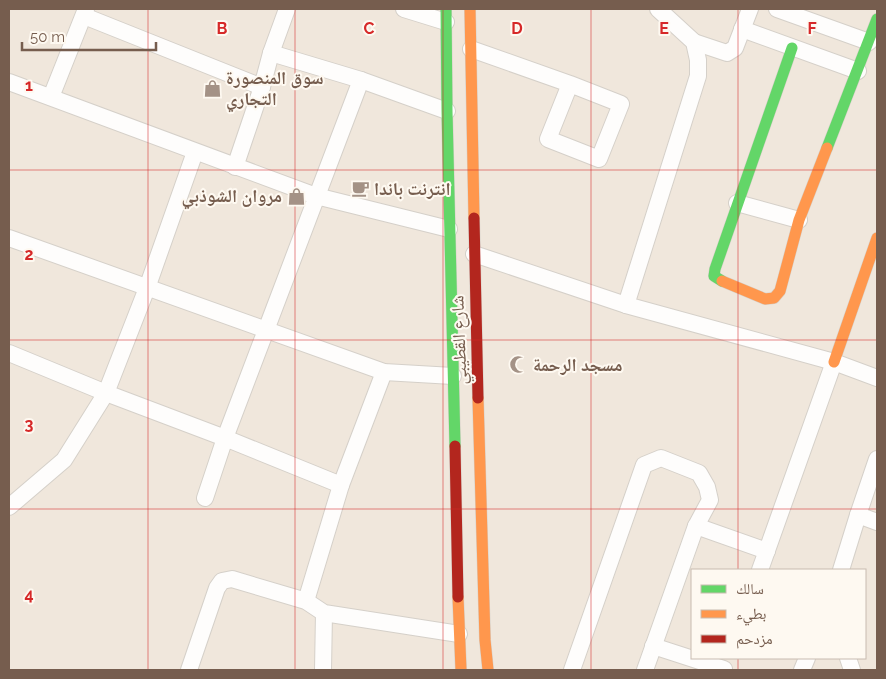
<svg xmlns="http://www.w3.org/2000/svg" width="886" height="679" viewBox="0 0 886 679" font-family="Raleway,'Noto Naskh Arabic',sans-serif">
<rect width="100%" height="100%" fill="#f8f4ee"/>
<path fill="#f0e7dc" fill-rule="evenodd" d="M9,9H877V670H9ZM692,570H865V658H692Z"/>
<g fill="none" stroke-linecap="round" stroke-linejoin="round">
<defs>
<g id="street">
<path d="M404,9L446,22"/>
<path d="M777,9L869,42"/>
<path d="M84,16L262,87"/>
<path d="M742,29L858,71"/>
<path d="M694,42L727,53L735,48L750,9"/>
<path d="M471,49L570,84L621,104L599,159L548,139L570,84"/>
<path d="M271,53L361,80L447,111"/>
<path d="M9,82L316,196L449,229"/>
<path d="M51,97L86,9"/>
<path d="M235,167L262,87L271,53L287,9"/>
<path d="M737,203L799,220"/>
<path d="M9,238L384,372L453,376"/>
<path d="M474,254L626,305L834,362L877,378"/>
<path d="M626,305L698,76V60L694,42L658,9"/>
<path d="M9,353L106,393L225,438L341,485"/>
<path d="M205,498L225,438L361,80"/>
<path d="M9,507L64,460L106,393L147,288L195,152"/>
<path d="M858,515L877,522"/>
<path d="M696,526L767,551"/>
<path d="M760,570L834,362"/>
<path d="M841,570L858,515L877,459"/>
<path d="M306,601L341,485L384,372"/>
<path d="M653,646L724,669"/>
<path d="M848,658L852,670"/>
<path d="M189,670L217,588L222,581L232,579L306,601L324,613L459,634"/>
<path d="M323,670L324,613"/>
<path d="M572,670L644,465L661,458L699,473L707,487L710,500L696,526L645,670"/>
<path d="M802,670L807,658"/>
</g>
<g id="fast">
<path d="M446,9L447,111L455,446"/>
<path d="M827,148L877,19"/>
<path d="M722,281L714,276L715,269L792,48"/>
</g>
<g id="slow">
<path d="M470,9L474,218"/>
<path d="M722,281L765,299L774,298L780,291L799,220L827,148"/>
<path d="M834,362L877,238"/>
<path d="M478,398L485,640L488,670"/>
<path d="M458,597L461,670"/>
</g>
<g id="jam">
<path d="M474,218L478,398"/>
<path d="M455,446L458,597"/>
</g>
</defs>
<use href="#street" stroke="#d5d0c9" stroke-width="18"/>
<use href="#fast" stroke="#d6d0c9" stroke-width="12"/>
<use href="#slow" stroke="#d6d0c9" stroke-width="12"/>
<use href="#jam" stroke="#d6d0c9" stroke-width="12"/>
<use href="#street" stroke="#fefdfc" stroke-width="16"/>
<use href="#fast" stroke="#63d668" stroke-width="11"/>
<use href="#slow" stroke="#ff974d" stroke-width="11"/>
<use href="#jam" stroke="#b3261e" stroke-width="11"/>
</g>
<path fill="none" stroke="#d62828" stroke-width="1" stroke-opacity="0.55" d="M148,9V670M295,9V670M443,9V670M591,9V670M738,9V570M9,170H877M9,340H877M9,509H877M738,658V670"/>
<defs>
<symbol id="shop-bare" viewBox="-9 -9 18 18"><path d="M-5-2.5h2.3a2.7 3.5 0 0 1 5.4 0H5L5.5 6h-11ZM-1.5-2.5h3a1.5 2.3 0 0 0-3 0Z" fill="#a49286" stroke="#fef9f1" stroke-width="2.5" paint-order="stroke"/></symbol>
<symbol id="cafe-bare" viewBox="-9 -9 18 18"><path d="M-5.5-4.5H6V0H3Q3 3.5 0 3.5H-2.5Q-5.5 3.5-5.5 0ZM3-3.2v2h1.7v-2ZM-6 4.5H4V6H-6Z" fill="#a49286" stroke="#fef9f1" stroke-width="2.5" paint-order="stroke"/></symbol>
<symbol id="mosque-bare" viewBox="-9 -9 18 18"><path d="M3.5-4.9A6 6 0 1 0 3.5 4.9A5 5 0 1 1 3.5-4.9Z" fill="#a49286" stroke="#fef9f1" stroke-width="2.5" paint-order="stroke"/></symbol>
</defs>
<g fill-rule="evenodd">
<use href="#shop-bare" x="200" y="76" width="25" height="25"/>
<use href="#cafe-bare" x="348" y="176" width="25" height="25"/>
<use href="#shop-bare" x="284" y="184" width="25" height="25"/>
<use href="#mosque-bare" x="506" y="352" width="25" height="25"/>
</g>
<g text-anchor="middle" stroke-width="4" stroke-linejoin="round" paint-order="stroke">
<g font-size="18" font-weight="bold" fill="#765d4e" stroke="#fef9f1" text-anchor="start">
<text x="226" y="84">سوق المنصورة<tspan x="226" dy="21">التجاري</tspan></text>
<text x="374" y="195">انترنت باندا</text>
<text x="282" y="202" text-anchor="end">مروان الشوذبي</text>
<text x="533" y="371">مسجد الرحمة</text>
</g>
<g font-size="18" fill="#765d4e" stroke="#fef9f1">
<text transform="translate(459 340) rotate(-92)" y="6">شارع القطيبي</text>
</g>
</g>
<g font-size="16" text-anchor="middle" font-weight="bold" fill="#d62828" stroke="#fef9f1" stroke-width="4" stroke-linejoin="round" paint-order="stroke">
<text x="222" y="34">B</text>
<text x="369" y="34">C</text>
<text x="517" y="34">D</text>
<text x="664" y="34">E</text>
<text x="812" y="34">F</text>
<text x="29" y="91">1</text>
<text x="29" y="260">2</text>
<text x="29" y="430">3</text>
<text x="29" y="600">4</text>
</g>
<rect width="886" height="679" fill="none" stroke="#765d4e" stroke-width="20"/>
<rect x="691" y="569" width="175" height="90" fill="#fef9f1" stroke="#c8bbb0"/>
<rect x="701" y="585" width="25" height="8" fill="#63d668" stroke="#c8bbb0"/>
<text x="736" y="594" font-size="15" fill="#765d4e">سالك</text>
<rect x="701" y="610" width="25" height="8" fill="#ff974d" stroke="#c8bbb0"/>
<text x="736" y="619" font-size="15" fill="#765d4e">بطيء</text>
<rect x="701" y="635" width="25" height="8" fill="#b3261e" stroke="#c8bbb0"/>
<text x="736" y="644" font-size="15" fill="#765d4e">مزدحم</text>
<path d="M22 42v8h134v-8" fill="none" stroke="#765d4e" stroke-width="2.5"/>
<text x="30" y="42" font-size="15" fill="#765d4e" stroke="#fef9f1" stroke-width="4" paint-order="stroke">50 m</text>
</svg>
